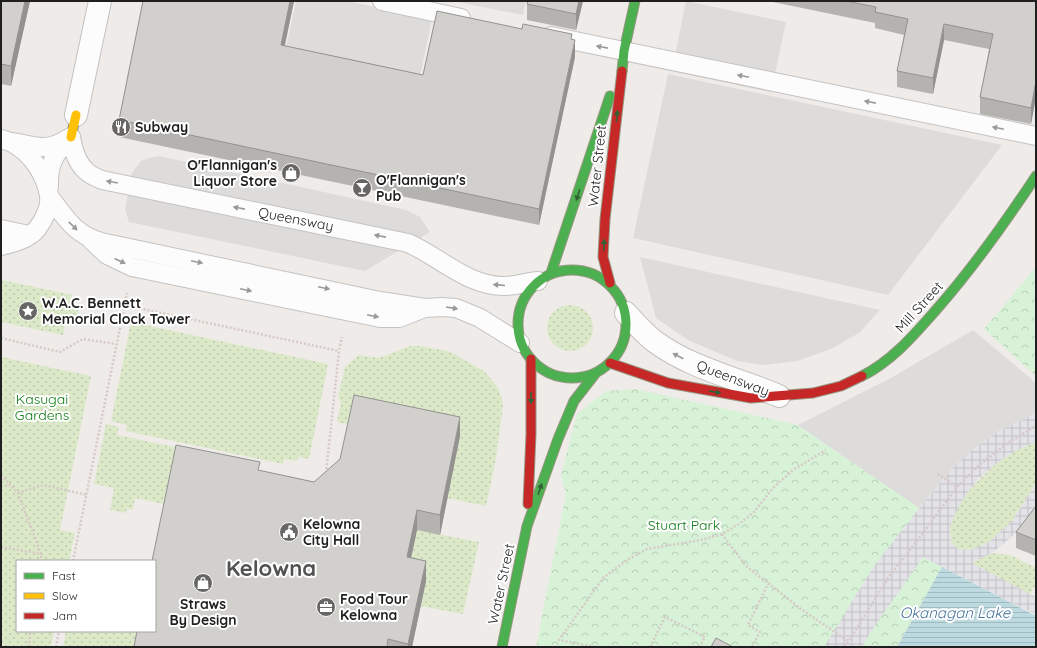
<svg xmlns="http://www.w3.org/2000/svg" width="1037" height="648" viewBox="0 0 1037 648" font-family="Quicksand,sans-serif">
<defs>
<pattern id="grass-dots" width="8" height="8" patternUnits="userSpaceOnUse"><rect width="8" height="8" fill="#dce9c8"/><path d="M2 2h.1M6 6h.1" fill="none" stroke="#bcc7ab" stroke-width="1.8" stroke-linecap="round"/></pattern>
<pattern id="park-crowns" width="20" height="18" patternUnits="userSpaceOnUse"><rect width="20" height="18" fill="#d7f2d6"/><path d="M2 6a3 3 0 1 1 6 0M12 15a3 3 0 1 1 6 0" fill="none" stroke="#b8cfb7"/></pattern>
<pattern id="plaza-grid" width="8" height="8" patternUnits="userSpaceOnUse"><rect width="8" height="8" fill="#e3e2e7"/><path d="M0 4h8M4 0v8" fill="none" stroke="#c2c1c6"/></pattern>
<pattern id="water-rules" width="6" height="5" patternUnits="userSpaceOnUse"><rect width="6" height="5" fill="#bddae0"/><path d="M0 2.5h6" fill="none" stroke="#a2bbc0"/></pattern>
</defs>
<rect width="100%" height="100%" fill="#eeebe8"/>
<g fill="url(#grass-dots)">
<path d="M2,280L72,295L69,305L79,307L75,326L65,324L63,335L1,322V287Z"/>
<circle cx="570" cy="328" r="23"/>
<path d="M131,322L328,364L309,459L298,457L297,461L284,459L283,464L126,431L127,425L111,421Z"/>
<path d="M410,346H421L451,352L485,372L498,388L503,402L502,414L496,458L486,506L447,498L460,436L352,425L337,422L341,403L338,397L345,367L359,355L378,358L390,354Z"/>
<path d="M1,357L91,376L60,530L75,533L69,561H17V631H54L51,647H1Z"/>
<path d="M106,424L119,427L117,435L242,461L168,505L135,498L133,510L127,508L126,513L110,510L114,488L94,484Z"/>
<path d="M1036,443V483L1012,521L989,542L971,550L958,549L951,542C951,537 950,531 950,526C957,495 1005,449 1036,443Z"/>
<path d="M417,530L479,542L463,614L421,606L407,577Z"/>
<path d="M992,553L1010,555L1036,568V584L1030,594L971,563Z"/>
<path d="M66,631H142L138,647H63Z"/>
</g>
<g fill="url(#park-crowns)">
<path d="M1036,267V376L984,329Z"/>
<path d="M635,389L798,425L919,508L913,516L923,557L942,567L897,647H536L566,494L561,475L577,414L606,391Z"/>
</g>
<g fill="#dedcdb">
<path d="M296,1H347L432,19L417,91L283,62Z"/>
<path d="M453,1H526L523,15Z"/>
<path d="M686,1L786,22L771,92L672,71Z"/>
<path d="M668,74L1002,145L888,295L633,238Z"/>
<path d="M159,156L406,210L420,217L430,232L365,271L129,222L125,209L132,173L141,161L149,158Z"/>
<path d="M640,257L880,310L859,333L831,349L797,361L764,365L737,361L688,340L656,318Z"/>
<path d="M973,330L1036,383V413L997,432L975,448L954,467L919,508L798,425L889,379Z"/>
</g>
<path fill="url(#plaza-grid)" d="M1036,413V443L1030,444L1012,453L997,463L979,478L965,496L953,518L950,528L951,542L958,549L971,550L989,542L1012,521L1036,483V504L1023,525L1008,540L992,553L972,563L1036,597V614L1018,606L923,557L870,633L862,647H824L874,566L925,501L954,467L975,448L997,432Z"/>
<path fill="url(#water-rules)" d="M942,567L1036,616V647H897Z"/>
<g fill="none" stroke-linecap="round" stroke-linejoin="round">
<defs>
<g id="lane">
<path d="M382,1L461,18"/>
<path d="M551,36L1036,136"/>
<path d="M71,137C73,149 76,162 86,171C90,175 97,178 102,180L408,243C440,257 467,286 504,286C515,286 527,282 538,281"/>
<path d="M1,139C26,145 44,170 49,195C51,206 44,220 37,229C29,239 13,243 1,246"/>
<path d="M13,142C34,146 48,152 67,139"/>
<path d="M49,187C48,163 55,153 71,137"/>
<path d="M49,196C65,217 74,234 101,242L380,301L425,308L442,307L456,308L480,318L520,343"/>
<path d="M1,229L29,235"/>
<path d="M92,241L107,255L132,267L380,318H399L422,309"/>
</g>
<g id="street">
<path d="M76,115L100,1"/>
<path d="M626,313C635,323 644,333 654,341C692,369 737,378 779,396"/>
</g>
<g id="fast">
<path d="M622,71L624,51L635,1"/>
<circle cx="572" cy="324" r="54"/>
<path d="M551,273L610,96"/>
<path d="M862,376C892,361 914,335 936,310C973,268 1005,223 1036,176"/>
<path d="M502,647L527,526L558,439L574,401L595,374"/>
</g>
<path id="slow" d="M71,137L76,115"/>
<g id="jam">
<path d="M610,283L603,257L605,219L622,71"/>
<path d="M610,363L668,383L751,398L813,393L841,386L862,376"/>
<path d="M528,504L531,434V359"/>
</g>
</defs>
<use href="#lane" stroke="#c5c3c2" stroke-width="20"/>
<use href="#street" stroke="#c5c3c2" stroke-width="24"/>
<use href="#fast" stroke="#979681" stroke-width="11"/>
<use href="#slow" stroke="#979681" stroke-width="11"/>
<use href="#jam" stroke="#979681" stroke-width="11"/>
<g stroke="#d7c9c7" stroke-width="2.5" stroke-dasharray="2 2" stroke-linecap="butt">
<path d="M124,305L339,351"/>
<path d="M1,338L60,352L83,339L116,344"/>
<path d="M326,473L339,351L342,337"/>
<path d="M938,474L957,487"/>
<path d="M1,475L18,493L41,554V561"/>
<path d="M1,486L10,485"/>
<path d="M18,493L43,485L87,495"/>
<path d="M722,534L746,566L801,609L848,641"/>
<path d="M1,547L41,554"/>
<path d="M73,561L127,293"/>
<path d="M29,647L30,631"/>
<path d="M56,647L59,631"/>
<path d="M595,647L559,640L603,578L627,560L647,549L701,540L722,534L739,524L754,512L773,488L793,470L826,450"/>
<path d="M650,647L665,617L705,637L699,647"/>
<path d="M752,647L760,632L748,625L768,584"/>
<path d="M845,647L890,575L917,541L957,487L978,466L1009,442L1036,426"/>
</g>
<use href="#lane" stroke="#fcfcfc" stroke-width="18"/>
<use href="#street" stroke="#fcfcfc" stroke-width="22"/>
<use href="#fast" stroke="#4caf50" stroke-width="9"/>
<use href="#slow" stroke="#ffc107" stroke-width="9"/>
<use href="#jam" stroke="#c62828" stroke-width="9"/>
</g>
<g fill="#b5b3b0">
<path d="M1,1H30L11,86L1,84Z"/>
<path d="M143,1H294L285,46L423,75L572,39L575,57L539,225L119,137V120Z"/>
<path d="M583,1L576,30L527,20V4Z"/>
<path d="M768,1H1036V97L1031,124L980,114V97L989,49L944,40L933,94L897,87V71L904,35L875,28V23Z"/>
<path d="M460,436L440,535L417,530L411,558L426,581L412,647H134L260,471L314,482Z"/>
<path d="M1036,506V556L1016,548V532Z"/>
</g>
<g fill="#939290">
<path d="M25,1H30L11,86V66Z"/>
<path d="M290,1H294L281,62V45Z"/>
<path d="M579,1H583L576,30V14Z"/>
<path d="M944,24V40L933,94V78Z"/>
<path d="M575,40V57L539,225V209Z"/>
<path d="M1036,81V97L1031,124V108Z"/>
<path d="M460,417V436L440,535V515Z"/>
<path d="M417,510V530L407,577V557Z"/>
<path d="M426,561V581L412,647H408V644Z"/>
</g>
<g fill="#d2d0cd" stroke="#939290">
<path d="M1,1H25L11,66L1,64Z"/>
<path d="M143,1H290L281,45L423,75L437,11L522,29L523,24L572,34L571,39L575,40L539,209L119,120Z"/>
<path d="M528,1H579L576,14L527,4Z"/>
<path d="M846,1H1036V81L1031,108L980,97L993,34L944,24L933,78L897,71L908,19L875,12L876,7Z"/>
<path d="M354,395L460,417L440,515L417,510L407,557L426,561L408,644L388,639L387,647H134L137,631H155V561H152L176,445L260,462L258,470L314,482L340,459Z"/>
<path d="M1036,506V540L1016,532Z"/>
<path d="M716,638L733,647H711Z"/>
</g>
<defs><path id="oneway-solid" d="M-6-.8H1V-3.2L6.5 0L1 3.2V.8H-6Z"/></defs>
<g fill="#999">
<use href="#oneway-solid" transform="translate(602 47) rotate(-169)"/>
<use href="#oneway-solid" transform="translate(743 76) rotate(-168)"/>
<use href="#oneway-solid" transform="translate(870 102) rotate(-169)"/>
<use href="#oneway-solid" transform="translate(998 128) rotate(-168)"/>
<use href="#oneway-solid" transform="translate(112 182) rotate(-170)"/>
<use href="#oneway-solid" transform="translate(239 208) rotate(-169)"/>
<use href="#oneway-solid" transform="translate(73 226) rotate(44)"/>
<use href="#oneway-solid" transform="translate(380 236) rotate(-169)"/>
<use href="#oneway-solid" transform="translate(120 261) rotate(25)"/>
<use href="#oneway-solid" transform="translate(197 262) rotate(12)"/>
<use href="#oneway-solid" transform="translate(499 285) rotate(-175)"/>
<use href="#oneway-solid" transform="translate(324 288) rotate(12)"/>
<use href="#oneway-solid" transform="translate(246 290) rotate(12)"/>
<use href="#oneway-solid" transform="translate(452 308) rotate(9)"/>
<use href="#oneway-solid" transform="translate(373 316) rotate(12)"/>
<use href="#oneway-solid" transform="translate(678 356) rotate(-152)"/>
</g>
<g fill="#336035">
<use href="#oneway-solid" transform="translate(617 116) rotate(-84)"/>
<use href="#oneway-solid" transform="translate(578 195) rotate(108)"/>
<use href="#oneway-solid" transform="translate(604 245) rotate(-87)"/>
<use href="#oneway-solid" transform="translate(715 392) rotate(11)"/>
<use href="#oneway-solid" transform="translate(531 398) rotate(90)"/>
<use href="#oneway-solid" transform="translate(540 489) rotate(-71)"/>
</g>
<defs>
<symbol id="restaurant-disc" viewBox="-11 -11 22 22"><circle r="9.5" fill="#676665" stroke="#fff"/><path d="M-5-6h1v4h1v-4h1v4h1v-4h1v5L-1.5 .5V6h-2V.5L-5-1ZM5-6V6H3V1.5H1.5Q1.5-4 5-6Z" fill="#fff"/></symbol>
<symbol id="shop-disc" viewBox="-11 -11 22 22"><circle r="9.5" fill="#676665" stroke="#fff"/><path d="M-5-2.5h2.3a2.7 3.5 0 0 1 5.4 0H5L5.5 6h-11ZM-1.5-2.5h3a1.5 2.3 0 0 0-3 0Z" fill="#fff"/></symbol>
<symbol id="bar-disc" viewBox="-11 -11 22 22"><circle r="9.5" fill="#676665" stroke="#fff"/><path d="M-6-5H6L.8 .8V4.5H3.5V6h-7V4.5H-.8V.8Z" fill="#fff"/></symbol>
<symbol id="sight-disc" viewBox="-11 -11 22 22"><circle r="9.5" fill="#676665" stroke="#fff"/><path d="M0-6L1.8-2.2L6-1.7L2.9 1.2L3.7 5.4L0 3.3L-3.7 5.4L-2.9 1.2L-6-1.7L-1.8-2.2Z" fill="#fff"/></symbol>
<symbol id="civic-disc" viewBox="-11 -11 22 22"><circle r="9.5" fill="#676665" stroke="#fff"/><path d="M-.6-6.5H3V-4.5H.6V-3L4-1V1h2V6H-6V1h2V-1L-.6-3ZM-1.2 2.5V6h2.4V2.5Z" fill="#fff"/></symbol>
<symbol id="office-disc" viewBox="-11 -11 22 22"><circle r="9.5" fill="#676665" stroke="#fff"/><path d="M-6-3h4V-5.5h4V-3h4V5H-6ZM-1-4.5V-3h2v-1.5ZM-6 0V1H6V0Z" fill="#fff"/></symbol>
</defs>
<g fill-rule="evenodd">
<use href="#restaurant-disc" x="110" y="116" width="22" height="22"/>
<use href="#shop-disc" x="280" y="162" width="22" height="22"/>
<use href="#bar-disc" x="351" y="177" width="22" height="22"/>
<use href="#sight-disc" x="17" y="300" width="22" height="22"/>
<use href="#civic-disc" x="278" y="521" width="22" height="22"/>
<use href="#shop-disc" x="192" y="572" width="22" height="22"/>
<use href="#office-disc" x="315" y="596" width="22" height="22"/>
</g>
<g text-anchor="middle" stroke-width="4" stroke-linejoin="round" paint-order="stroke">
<g font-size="14" font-weight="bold" fill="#1f1f1f" stroke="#fff" text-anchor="start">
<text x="135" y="132">Subway</text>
<text x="277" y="170" text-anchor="end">O'Flannigan's<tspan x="277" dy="16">Liquor Store</tspan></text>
<text x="376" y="185">O'Flannigan's<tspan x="376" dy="16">Pub</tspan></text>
<text x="42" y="308">W.A.C. Bennett<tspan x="42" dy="16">Memorial Clock Tower</tspan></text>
<text x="303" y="529">Kelowna<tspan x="303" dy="16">City Hall</tspan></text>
<text x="340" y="604">Food Tour<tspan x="340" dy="16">Kelowna</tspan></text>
<text x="203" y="609" text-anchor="middle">Straws<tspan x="203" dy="16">By Design</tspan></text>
</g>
<g font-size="14" fill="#1f1f1f" stroke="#fff">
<text transform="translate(597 166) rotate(-84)" y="5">Water Street</text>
<text transform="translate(296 219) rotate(11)" y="5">Queensway</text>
<text transform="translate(919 307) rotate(-48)" y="5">Mill Street</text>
<text transform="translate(733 378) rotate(21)" y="5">Queensway</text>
<text transform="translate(501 584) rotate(-78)" y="5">Water Street</text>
</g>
<g font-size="14" fill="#107b14" stroke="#fff">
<text x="42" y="404">Kasugai<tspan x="42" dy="16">Gardens</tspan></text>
<text x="684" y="530">Stuart Park</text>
</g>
<g font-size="15" font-style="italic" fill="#49769c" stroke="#fff">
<text x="955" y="618">Okanagan Lake</text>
</g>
<g font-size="22" font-weight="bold" fill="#525252" stroke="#fff">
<text x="271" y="576">Kelowna</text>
</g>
</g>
<rect width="1037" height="648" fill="none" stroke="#1f1f1f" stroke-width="4"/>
<rect x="16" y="560" width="140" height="72" fill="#ffffff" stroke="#a5a5a5"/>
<rect x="24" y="573" width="20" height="6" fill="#4caf50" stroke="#a5a5a5"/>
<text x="52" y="580" font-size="12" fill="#1f1f1f">Fast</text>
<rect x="24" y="593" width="20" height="6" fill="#ffc107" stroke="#a5a5a5"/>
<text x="52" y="600" font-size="12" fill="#1f1f1f">Slow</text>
<rect x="24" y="613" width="20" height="6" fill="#c62828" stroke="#a5a5a5"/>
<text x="52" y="620" font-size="12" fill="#1f1f1f">Jam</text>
</svg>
